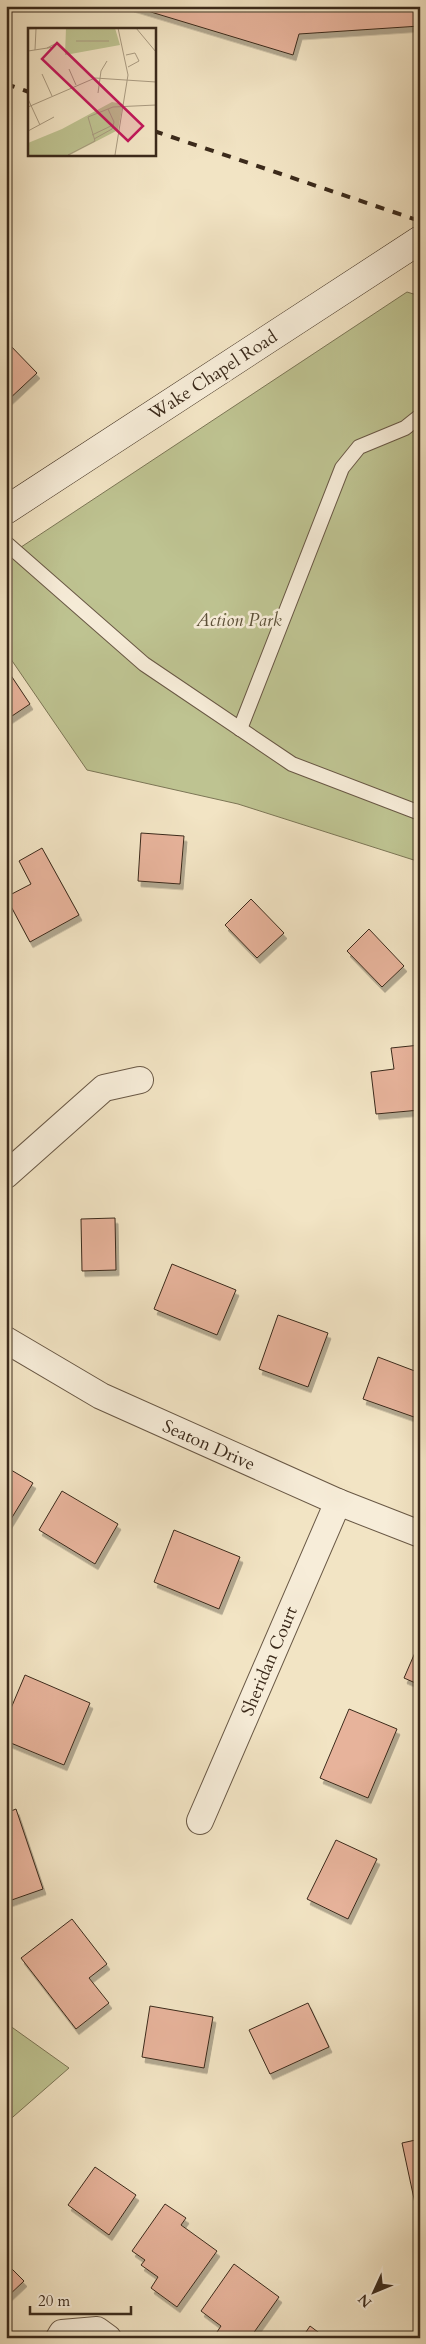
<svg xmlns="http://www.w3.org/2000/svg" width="426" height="2344" viewBox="0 0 426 2344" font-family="Cardo,serif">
<defs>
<filter id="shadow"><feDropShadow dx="3" dy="5.5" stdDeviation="0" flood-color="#0004"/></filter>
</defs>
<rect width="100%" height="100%" fill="#f2e4c4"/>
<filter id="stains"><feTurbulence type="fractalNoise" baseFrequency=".004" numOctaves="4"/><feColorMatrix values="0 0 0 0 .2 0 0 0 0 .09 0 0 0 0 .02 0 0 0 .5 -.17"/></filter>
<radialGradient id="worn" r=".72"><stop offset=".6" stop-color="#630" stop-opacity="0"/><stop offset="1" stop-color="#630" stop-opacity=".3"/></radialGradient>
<g fill="#bec391" stroke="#7c7656">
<path d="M407,292L420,296V862L238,804L87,770L6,652V557Z"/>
<path d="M6,2023L69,2068L6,2123Z"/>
</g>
<g fill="#e7b39b" stroke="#3b2a1b" filter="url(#shadow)">
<path d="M131,6H420V26L299,34L293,55Z"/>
<path d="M6,341L37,373L6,402Z"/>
<path d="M6,668L30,704L6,720Z"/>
<path d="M141,833L184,836L180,884L138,881Z"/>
<path d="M42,848L79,915L30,942L6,897L31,884L19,861Z"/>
<path d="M251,899L284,933L257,958L225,925Z"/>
<path d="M369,929L404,966L382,987L347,951Z"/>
<path d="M420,1045V1110L376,1114L371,1072L394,1069L391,1048Z"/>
<path d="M115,1218L116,1270L82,1271L81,1219Z"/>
<path d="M172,1264L236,1290L217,1335L154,1309Z"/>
<path d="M278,1315L328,1333L308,1387L259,1369Z"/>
<path d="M378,1357L420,1373V1402L414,1417L363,1399Z"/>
<path d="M6,1467L33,1483L8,1524L6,1523Z"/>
<path d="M62,1491L118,1524L95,1564L39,1530Z"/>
<path d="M174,1530L240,1557L219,1609L154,1582Z"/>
<path d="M420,1641V1685L404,1678Z"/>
<path d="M25,1675L90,1703L64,1765L6,1741V1720Z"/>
<path d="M349,1709L397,1729L368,1798L320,1778Z"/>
<path d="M16,1809L43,1889L6,1902V1813Z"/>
<path d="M336,1840L377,1859L348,1919L307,1899Z"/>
<path d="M72,1919L107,1964L89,1978L109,2003L76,2029L21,1958Z"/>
<path d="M308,2003L329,2047L270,2074L249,2030Z"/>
<path d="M150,2006L213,2017L204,2068L142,2057Z"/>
<path d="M420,2139V2207L416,2208L402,2143Z"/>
<path d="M95,2167L136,2195L109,2235L68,2205Z"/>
<path d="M165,2204L186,2218L181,2225L217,2251L177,2307L151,2288L158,2277L141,2265L145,2260L132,2251Z"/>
<path d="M6,2263L24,2281L6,2298Z"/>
<path d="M234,2264L279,2297L250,2338H213L221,2326L201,2311Z"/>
<path d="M310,2326L326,2338H302Z"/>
</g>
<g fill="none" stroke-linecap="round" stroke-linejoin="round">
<defs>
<g id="service">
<path d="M6,543L144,664L292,764L420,813"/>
<path d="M240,729L342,468L359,447L405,428L420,416"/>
</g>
<g id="minor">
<path d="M6,1175L104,1088L140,1080"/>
<path d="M6,1340L101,1396L338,1502L420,1534"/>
<path d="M200,1821L338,1502"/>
<path d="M59,2338L62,2333L97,2330L108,2338"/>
</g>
<path id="secondary" d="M6,510L420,240"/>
</defs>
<use href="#service" stroke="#695845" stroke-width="16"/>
<use href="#minor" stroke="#695845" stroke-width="28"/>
<use href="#secondary" stroke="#3b2a1b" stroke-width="29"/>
<use href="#service" stroke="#f7edd9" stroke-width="14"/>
<use href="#minor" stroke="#f7edd9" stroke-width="26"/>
<use href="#secondary" stroke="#f7edd9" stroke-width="28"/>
<g stroke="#3b2a1b" stroke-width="4" stroke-dasharray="9 9" stroke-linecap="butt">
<path d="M6,84L29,92"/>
<path d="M154,131L420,221"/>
</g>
</g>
<g text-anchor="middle" stroke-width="5" stroke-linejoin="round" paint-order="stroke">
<g font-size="18" fill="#3b2a1b" stroke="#f7edd9">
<text transform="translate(213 375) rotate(-33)" y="6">Wake Chapel Road</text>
<text transform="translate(209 1445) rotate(24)" y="6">Seaton Drive</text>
<text transform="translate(269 1661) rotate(-67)" y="6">Sheridan Court</text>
</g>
<g font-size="18" font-style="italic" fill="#5c5038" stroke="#f7edd9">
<text x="239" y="626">Action Park</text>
</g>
</g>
<g transform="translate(28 28)">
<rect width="128" height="128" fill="#f2e4c4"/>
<path d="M38,0H87L92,17L37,27ZM84,74L95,76L90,102L42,127H0V115L34,101Z" fill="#bec391"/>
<path fill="none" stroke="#a99a80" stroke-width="1" d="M108,0L128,24M0,1L19,0M48,13H81M7,22L8,1M0,23L26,19L27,16L19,20M98,27L107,25L111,33L100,39M41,41L48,57M14,46L24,68M70,65L73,43L79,33M0,71L12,97M0,79L67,50L128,54M0,103L26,89M64,107L85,97M66,111L84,101L86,94L80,81M40,127L67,113L60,89L85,79L128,77M87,127L100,47L90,0"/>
<path fill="#c2185b" fill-opacity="0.15" stroke="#c2185b" stroke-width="2.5" d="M29,15L115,98L100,113L14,31Z"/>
<rect width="128" height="128" fill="none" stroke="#3b2a1b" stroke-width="2.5"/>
</g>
<rect width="426" height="2344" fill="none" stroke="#f2e4c4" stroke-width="25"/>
<rect x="8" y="8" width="411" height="2329" fill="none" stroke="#3b2a1b" stroke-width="2.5"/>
<rect x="12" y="12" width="401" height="2319" fill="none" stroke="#3b2a1b"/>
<g transform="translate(374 2292) rotate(226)" stroke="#f7edd9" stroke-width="4" paint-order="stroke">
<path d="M0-4L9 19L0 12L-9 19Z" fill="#3b2a1b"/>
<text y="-8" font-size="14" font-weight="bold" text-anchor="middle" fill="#3b2a1b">N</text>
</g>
<path d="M30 2306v8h101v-8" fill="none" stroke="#3b2a1b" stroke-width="2.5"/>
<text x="38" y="2306" font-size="15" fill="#3b2a1b" stroke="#f7edd9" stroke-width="4" paint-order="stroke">20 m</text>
<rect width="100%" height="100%" filter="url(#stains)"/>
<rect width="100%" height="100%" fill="url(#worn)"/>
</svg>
